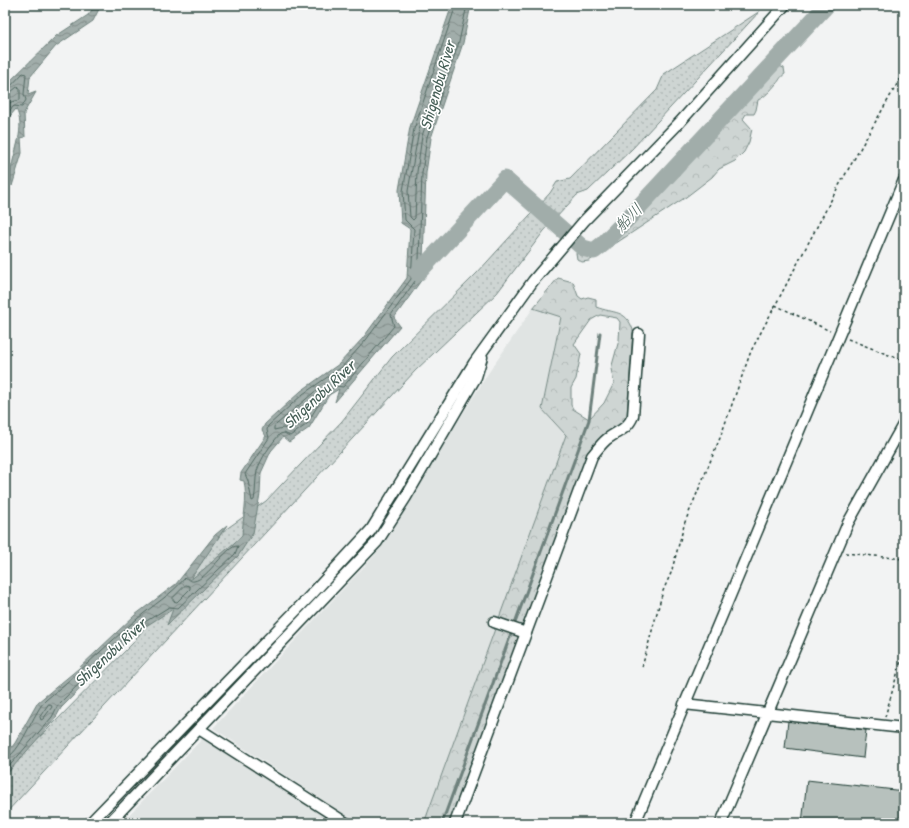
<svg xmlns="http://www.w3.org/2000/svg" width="909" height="828" viewBox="0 0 909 828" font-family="'Patrick Hand','Klee One',sans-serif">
<defs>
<pattern id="grass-dots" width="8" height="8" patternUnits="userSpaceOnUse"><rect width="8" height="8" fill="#ced5d3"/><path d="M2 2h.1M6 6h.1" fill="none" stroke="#b0b8b6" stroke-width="1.8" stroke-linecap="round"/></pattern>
<pattern id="forest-crowns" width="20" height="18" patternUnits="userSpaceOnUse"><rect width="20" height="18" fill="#ced5d3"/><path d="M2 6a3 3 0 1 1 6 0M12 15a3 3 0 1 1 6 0" fill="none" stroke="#b0b8b6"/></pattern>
<pattern id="water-waves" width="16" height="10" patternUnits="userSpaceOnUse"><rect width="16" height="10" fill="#a1adaa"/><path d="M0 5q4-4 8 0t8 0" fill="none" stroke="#838e8b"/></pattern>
</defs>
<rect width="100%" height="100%" fill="#f2f3f3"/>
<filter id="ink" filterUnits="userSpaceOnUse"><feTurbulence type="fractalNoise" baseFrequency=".025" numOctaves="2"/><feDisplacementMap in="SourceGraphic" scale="8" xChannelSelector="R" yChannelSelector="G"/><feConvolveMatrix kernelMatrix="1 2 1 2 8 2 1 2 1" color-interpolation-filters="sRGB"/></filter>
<g filter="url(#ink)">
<g fill="#e0e4e3">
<path d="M533,308L561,316L542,409L566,435L424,823H358L213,728L375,555L487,375Z"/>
<path d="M205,736L340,823H121Z"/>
</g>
<path fill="url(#grass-dots)" stroke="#768984" d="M760,11L632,149L588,191L577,195L544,231L497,293L415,371L5,814V767L44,733L133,643L212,539L266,501L281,485L342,421L392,357L477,273L550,193L557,182L570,179L657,90L664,74Z"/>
<g fill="url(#forest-crowns)" stroke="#768984" fill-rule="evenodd">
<path d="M779,66L784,68L785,74C780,77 780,80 776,84C771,90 765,97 758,100L756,110L754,114H746L743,119L752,129L749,142L744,152L735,161L719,169L712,177L686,197L589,261L582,262L577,259L576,253L579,251L593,252L600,249L774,67Z"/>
<path d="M558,278L573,282L578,296L582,299L588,297L596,299V307C614,314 626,309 633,330L627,415L624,421L593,445L587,456L451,823H424L566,435L542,409L561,317L533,308ZM600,315L617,318L620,322L619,340L611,369L614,383L604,403L589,419L573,409L571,405V388L576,379L581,354L574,344L591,320Z"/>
</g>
<g fill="url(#water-waves)" stroke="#6d807b">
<path d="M96,5H101L93,21L56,46L30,77L28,95L36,92L24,113L25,137L21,138L22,153L12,186C12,181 10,175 11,170C14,151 26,127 16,109L5,122V86L56,36L88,15Z"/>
<path d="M452,5H471L463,43L431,138L426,173L423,260L425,275L394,318L400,326L335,402L339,389L329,395L309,428L289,442L283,437L271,451L261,473L260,494L253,533L238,556L167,625L173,609L135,633L61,708L55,719L5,776V756L15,743L38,702L78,669L135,615L176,584L215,535L227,525L190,580L204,569L242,536C243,515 248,503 244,481L240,480L241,473L266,436L262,430L265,424L301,391L339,364L363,338L407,278L410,229L401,223L399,190L410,127Z"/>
</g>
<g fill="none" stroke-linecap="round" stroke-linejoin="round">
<g stroke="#536a63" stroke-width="1">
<path d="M456,5L414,129L403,191L405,220L414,229L411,279L366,340L342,367L303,394L268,426L267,430L269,438L245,474L248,481L252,501L254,500C256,491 255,480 257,471C261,458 271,444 280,434L284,433L290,436L306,425L326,392L336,386L343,387L394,326L391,315L420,274L419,260L422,173L427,137L459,42L467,5"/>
<path d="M5,89L9,88L23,73L26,74L24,94L26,100L22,107L14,106L5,116"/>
<path d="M5,94L11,92L17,87L20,88V100L11,102L5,108"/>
<path d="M432,98L434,101L422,136L417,172L415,218L413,220L410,217L408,191L419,130Z"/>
<path d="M316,391L319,394L302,422L290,430L283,428L274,430V427Z"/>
<path d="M186,585L190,586V589L177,602L173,601V598Z"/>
<path d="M49,704L51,705L52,707L43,719L41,720L40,717Z"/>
<path d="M5,758C20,756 34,710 46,700C78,674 106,645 137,619C153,605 171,595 185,578C189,578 190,582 194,581C208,579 226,545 238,546L235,554L178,608L169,607L132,630L58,705L52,717L5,771"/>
</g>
<path stroke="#6d807b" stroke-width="3" d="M442,823L589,420L600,333"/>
<path stroke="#a1adaa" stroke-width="17" d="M418,273L505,179L583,248L594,251L603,244L635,211L827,5"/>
</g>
<g fill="#b7c1bd" stroke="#1f3d34">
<path d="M788,721L866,730L863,758L785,748Z"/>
<path d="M807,780L904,791V823H802Z"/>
</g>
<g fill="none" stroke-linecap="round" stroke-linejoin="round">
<defs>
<g id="minor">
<path d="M494,622L526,633"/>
<path d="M684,704L904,728"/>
<path d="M199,729L346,823"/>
<path d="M90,823L312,594L371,530L474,363L533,281L584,221L680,122L785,5"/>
<path d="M109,823L377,542L406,497L476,377L482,357"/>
<path d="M455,823L592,456C597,450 601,444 607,439C619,430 627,430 633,416L639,334"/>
<path d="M635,823L904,180"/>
<path d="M721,823L848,523L904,423"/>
</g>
</defs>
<use href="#minor" stroke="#1f3d34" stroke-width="13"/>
<g stroke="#1f3d34" stroke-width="1.5" stroke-dasharray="3 3" stroke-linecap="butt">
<path d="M775,305L830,331"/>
<path d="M848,339L904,361"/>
<path d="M845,553L904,559"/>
<path d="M642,667L663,591L671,573L685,522L720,438L751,351L837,189L904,72"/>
<path d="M885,717L904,650"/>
</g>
<use href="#minor" stroke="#fff" stroke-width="10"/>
</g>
</g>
<g text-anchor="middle" stroke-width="3.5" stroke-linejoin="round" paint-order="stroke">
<g font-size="16" font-style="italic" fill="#465f57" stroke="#fff">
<text transform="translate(437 85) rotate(-74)" y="6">Shigenobu River</text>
<text transform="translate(628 217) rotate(-45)" y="6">船川</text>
<text transform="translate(319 394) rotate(-43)" y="6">Shigenobu River</text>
<text transform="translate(110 652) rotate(-43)" y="6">Shigenobu River</text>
</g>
</g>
<rect width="909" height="828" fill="none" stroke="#fff" stroke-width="20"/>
<rect x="10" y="10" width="889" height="808" fill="none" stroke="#1f3d34" stroke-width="1.5" filter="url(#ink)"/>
</svg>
